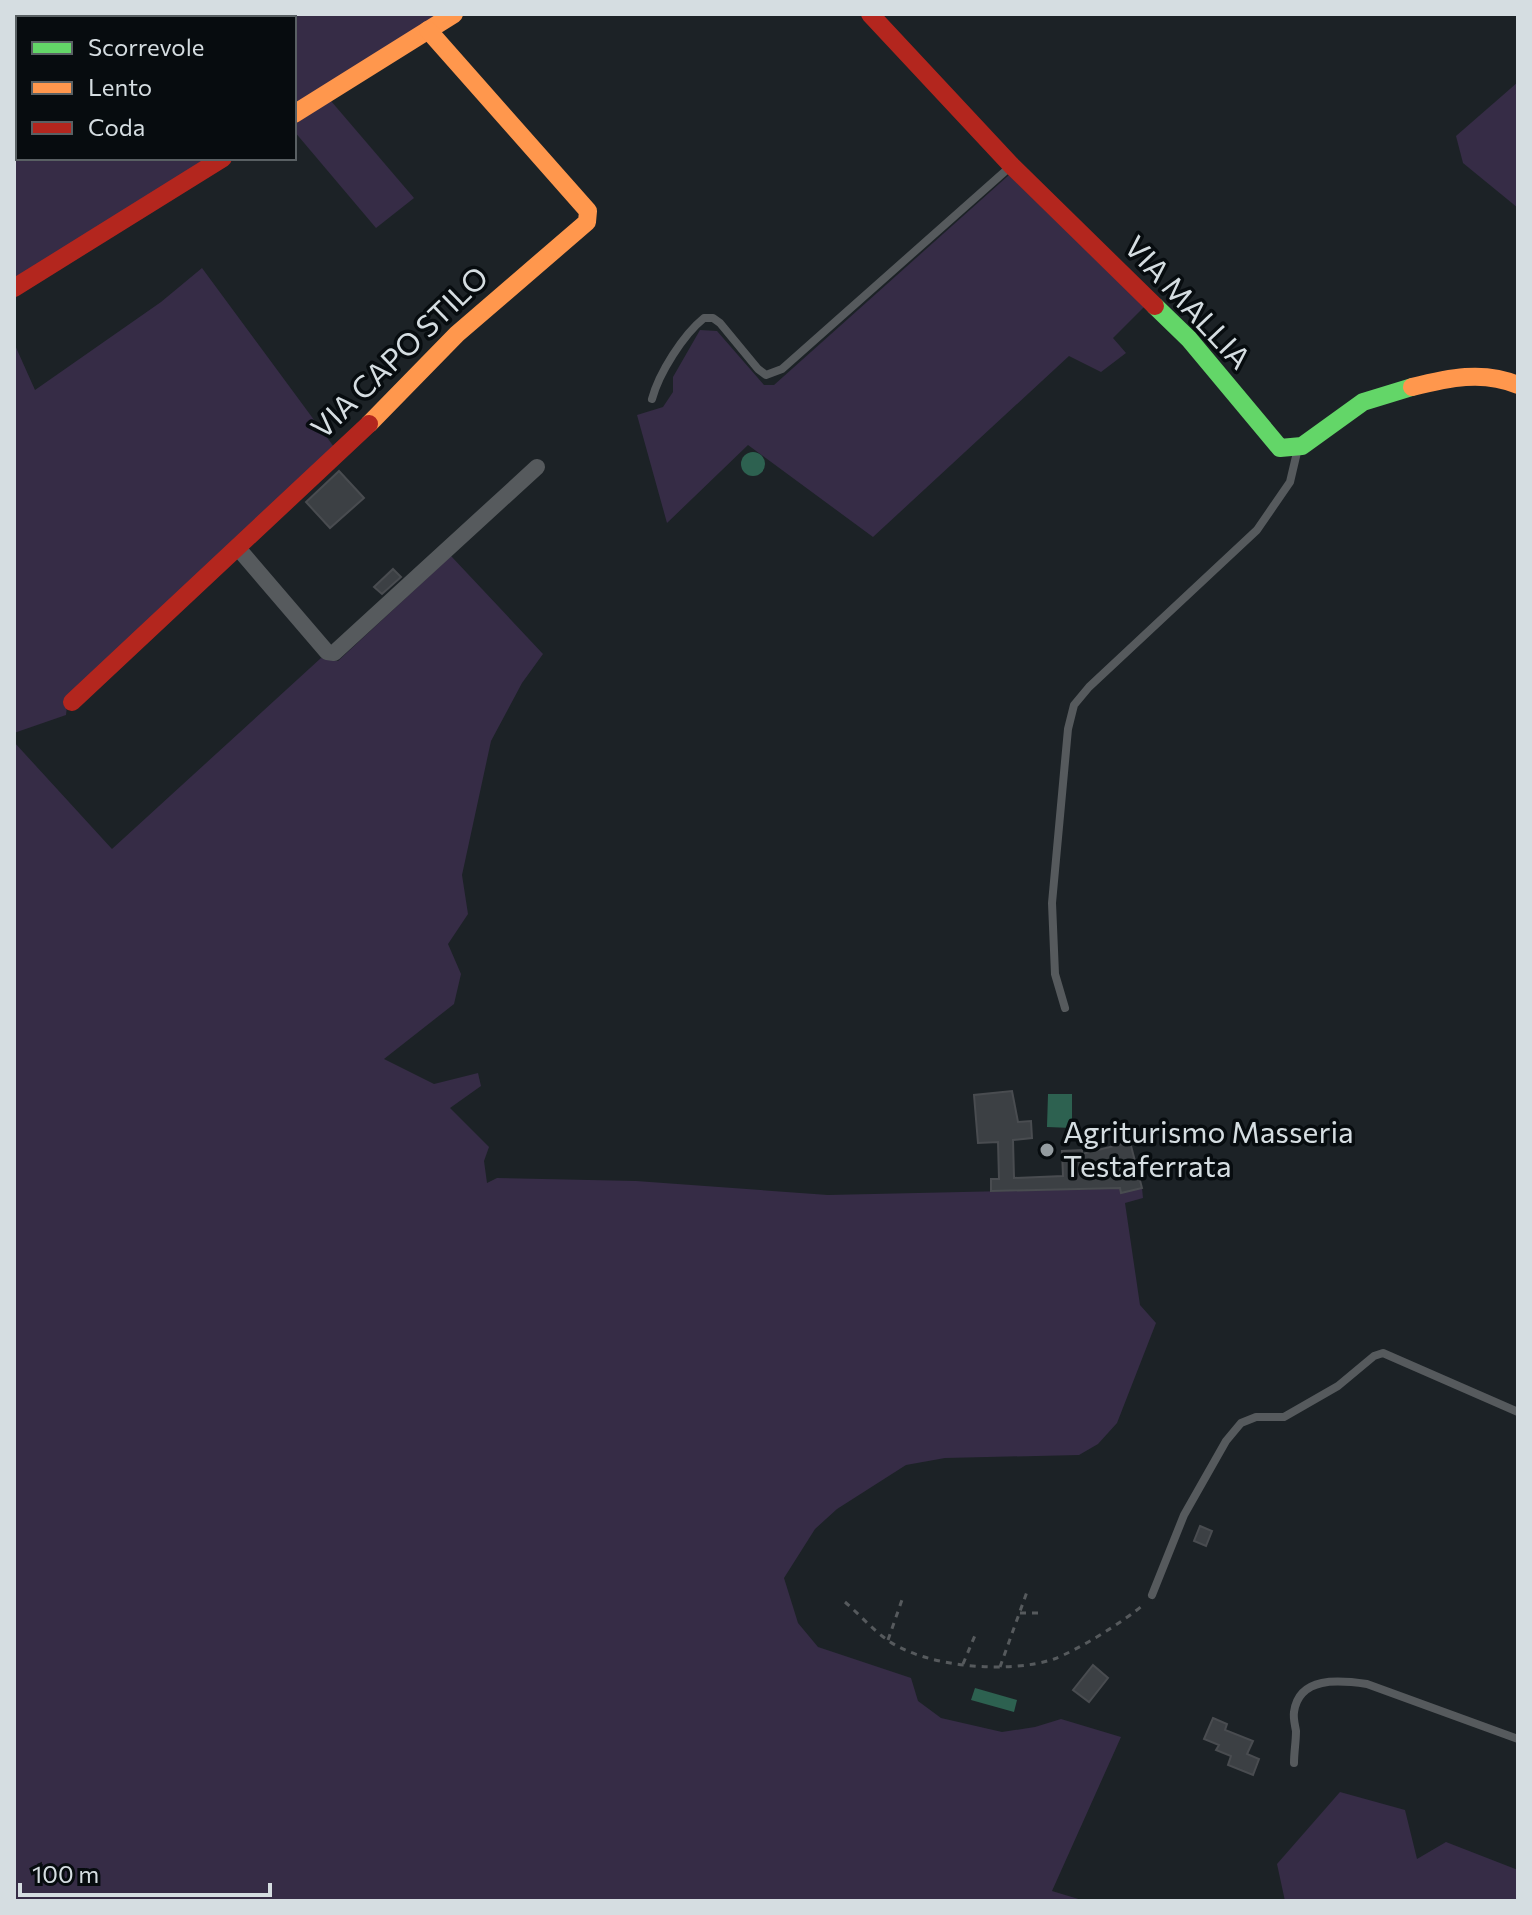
<svg xmlns="http://www.w3.org/2000/svg" width="1532" height="1915" viewBox="0 0 1532 1915" font-family="Commissioner,sans-serif">
<rect width="100%" height="100%" fill="#1c2226"/>
<g fill="#362c46">
<path d="M14,14H442L294,106V18H18V158H210L14,280Z"/>
<path d="M1518,82V208L1463,163L1456,136Z"/>
<path d="M331,101L414,198L376,228L294,131V124Z"/>
<path d="M1009,175L1144,307L1113,338L1126,353L1101,372L1069,356L873,537L748,445L667,523L637,415L663,407L673,392V377L700,330L717,331L764,385H774Z"/>
<path d="M202,268L334,447L68,697L66,715L14,733V343L35,390L161,302Z"/>
<path d="M451,556L543,654L522,683L491,741L462,875L468,914L448,944L461,974L454,1004L384,1059L434,1084L478,1073L481,1086L450,1108L489,1147L484,1161L487,1183L497,1178L636,1181L828,1195L1142,1188L1143,1198L1125,1203L1140,1305L1156,1323L1117,1423L1098,1444L1079,1455L945,1458L906,1465L837,1509L815,1529L784,1578L798,1623L818,1647L911,1678L918,1701L941,1718L1002,1732L1035,1727L1061,1719L1121,1737L1052,1891L1085,1901H14V742L112,849L321,658L338,661Z"/>
<path d="M1340,1792L1405,1810L1417,1859L1446,1842L1518,1870V1901H1285L1277,1864Z"/>
</g>
<g fill="#2d6150">
<circle cx="753" cy="464" r="12"/>
<path d="M1048,1094H1072V1128L1047,1127Z"/>
<path d="M975,1688L1017,1700L1014,1712L971,1700Z"/>
</g>
<g fill="#3c4044" stroke="#494c50" stroke-width="2">
<path d="M339,471L364,498L330,528L306,502Z"/>
<path d="M393,569L401,577L382,594L374,587Z"/>
<path d="M1012,1091L1018,1122L1031,1121L1032,1138L1013,1140L1014,1178L1063,1176L1062,1151L1082,1150V1154L1130,1142L1142,1188L1121,1193L1120,1188L991,1191V1179H999L998,1142L978,1143L974,1095Z"/>
<path d="M1200,1526L1212,1531L1206,1546L1194,1541Z"/>
<path d="M1093,1665L1108,1678L1089,1702L1073,1690Z"/>
<path d="M1213,1718L1227,1724L1225,1730L1253,1741L1247,1754L1259,1759L1253,1775L1228,1765L1231,1756L1216,1750L1219,1745L1204,1739Z"/>
</g>
<g fill="none" stroke-linecap="round" stroke-linejoin="round">
<g stroke="#565a5d" stroke-width="3" stroke-dasharray="6 6" stroke-linecap="butt">
<path d="M845,1602C859,1614 872,1629 886,1639C925,1668 1010,1674 1054,1659C1078,1650 1125,1621 1144,1604"/>
<path d="M1020,1613H1041"/>
<path d="M888,1640L903,1597"/>
<path d="M963,1664L976,1633"/>
<path d="M1000,1667L1028,1589"/>
</g>
<g stroke="#565a5d" stroke-width="8">
<path d="M652,399C659,373 683,335 704,318H713L720,323L758,369L766,375L782,369L1011,166"/>
<path d="M1065,1008L1055,974L1052,903L1068,729L1074,705L1089,687L1257,530L1290,482L1298,448"/>
<path d="M1152,1595L1184,1515L1226,1441L1241,1423L1256,1417H1284L1338,1386L1374,1356L1383,1353L1518,1412"/>
<path d="M1294,1763C1294,1752 1296,1742 1296,1731C1295,1725 1293,1718 1294,1712C1299,1676 1339,1680 1367,1684L1518,1739"/>
</g>
<path stroke="#565a5d" stroke-width="16" d="M237,547L327,652L334,653L537,467"/>
<path stroke="#63d668" stroke-width="18" d="M1155,306L1189,339L1280,448L1302,446L1363,402L1412,387"/>
<g stroke="#ff974d" stroke-width="18">
<path d="M294,114L454,14"/>
<path d="M1412,387C1448,378 1483,370 1518,385"/>
<path d="M369,424L457,334L587,222L588,211L428,30"/>
</g>
<g stroke="#b3261e" stroke-width="18">
<path d="M870,14L1012,166L1155,306"/>
<path d="M14,288L223,158"/>
<path d="M72,702L369,424"/>
</g>
</g>
<circle fill="#949ca0" stroke="#070c0f" stroke-width="3" cx="1047" cy="1150" r="8"/>
<g text-anchor="middle" stroke-width="7" stroke-linejoin="round" paint-order="stroke">
<g font-size="30" fill="#d5dde1" stroke="#070c0f">
<text transform="translate(1187 303) rotate(47)" y="10">VIA MALLIA</text>
<text transform="translate(400 353) rotate(-44)" y="10">VIA CAPO STILO</text>
</g>
<g font-size="30" fill="#d5dde1" stroke="#070c0f" text-anchor="start">
<text x="1063" y="1143">Agriturismo Masseria<tspan x="1063" dy="34">Testaferrata</tspan></text>
</g>
</g>
<rect width="1532" height="1915" fill="none" stroke="#d5dde1" stroke-width="32"/>
<rect x="16" y="16" width="280" height="144" fill="#070c0f" stroke="#596063" stroke-width="2"/>
<rect x="32" y="42" width="40" height="12" fill="#63d668" stroke="#596063" stroke-width="2"/>
<text x="88" y="56" font-size="24" fill="#d5dde1">Scorrevole</text>
<rect x="32" y="82" width="40" height="12" fill="#ff974d" stroke="#596063" stroke-width="2"/>
<text x="88" y="96" font-size="24" fill="#d5dde1">Lento</text>
<rect x="32" y="122" width="40" height="12" fill="#b3261e" stroke="#596063" stroke-width="2"/>
<text x="88" y="136" font-size="24" fill="#d5dde1">Coda</text>
<path d="M20 1883v12h250v-12" fill="none" stroke="#d5dde1" stroke-width="4"/>
<text x="32" y="1883" font-size="24" fill="#d5dde1" stroke="#070c0f" stroke-width="6" paint-order="stroke">100 m</text>
</svg>
